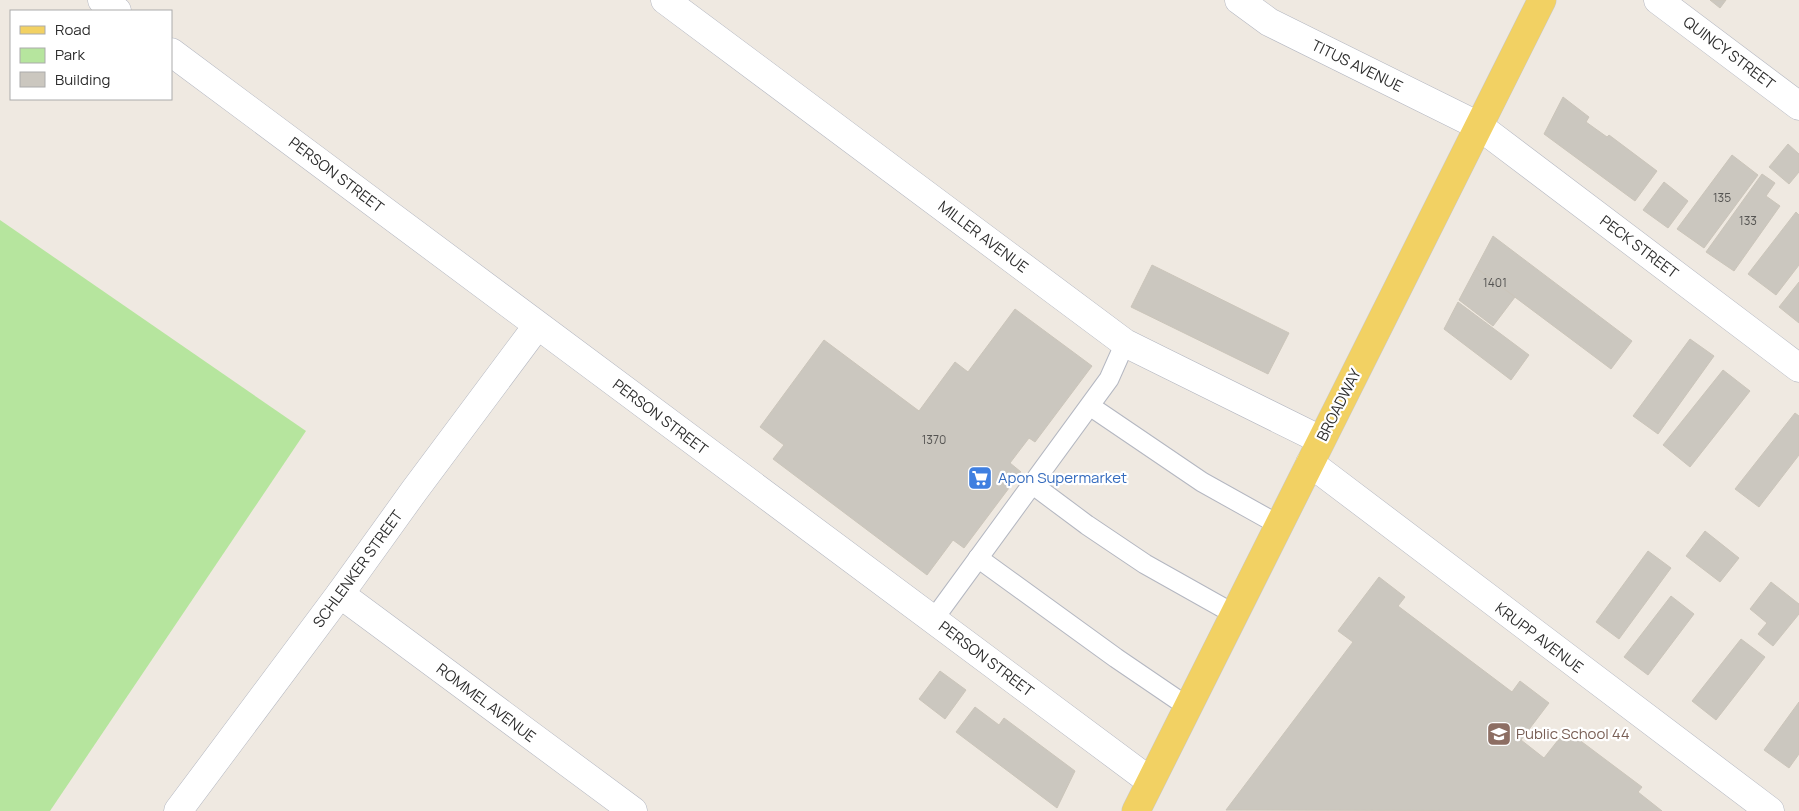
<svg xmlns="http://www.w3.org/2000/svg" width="1799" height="811" viewBox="0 0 1799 811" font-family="Manrope,sans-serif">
<rect width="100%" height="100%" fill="#efe9e1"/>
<path fill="#b6e59e" d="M0,220L306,431L50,811H0Z"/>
<g fill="#cbc7bf" stroke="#cbc5ba">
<path d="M1710,0H1726L1720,8Z"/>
<path d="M1563,97L1589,117L1586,122L1607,137L1609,135L1657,171L1635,201L1544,134Z"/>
<path d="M1788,144L1799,154V172L1789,184L1769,167Z"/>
<path d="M1732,155L1758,175L1704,248L1677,229Z"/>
<path d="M1762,174L1775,183L1766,196L1780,206L1734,271L1706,252Z"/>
<path d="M1664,182L1688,201L1668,228L1643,210Z"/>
<path d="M1796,212L1799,215V265L1776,295L1748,274Z"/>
<path d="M1493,236L1632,341L1611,369L1476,268Z"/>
<path d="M1152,265L1289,333L1268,374L1131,307Z"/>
<path d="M1476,268L1515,297L1493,326L1459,300Z"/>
<path d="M1799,282V323L1779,307Z"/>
<path d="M1458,302L1529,355L1511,380L1444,329Z"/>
<path d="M1015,309L1092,366L1035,442L1029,438L1010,463L1021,472L964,548L953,540L927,575L773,459L784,445L760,427L824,340L919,411L955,362L968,372Z"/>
<path d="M1690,339L1714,356L1658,434L1633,416Z"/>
<path d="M1723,370L1750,391L1690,467L1663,445Z"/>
<path d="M1795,413L1799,416V455L1759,507L1735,489Z"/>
<path d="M1705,531L1739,558L1720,582L1686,556Z"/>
<path d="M1648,551L1671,568L1619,639L1596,622Z"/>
<path d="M1379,577L1405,597L1398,606L1512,692L1520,681L1549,703L1521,740L1544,758L1566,730L1642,787L1638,792L1662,811L1226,810L1353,642L1338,631Z"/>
<path d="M1771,582L1799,604V614L1773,646L1758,634L1767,623L1750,609Z"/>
<path d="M1671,596L1694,614L1648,675L1624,657Z"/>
<path d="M1741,639L1765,657L1716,720L1692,701Z"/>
<path d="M940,671L966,690L945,719L919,699Z"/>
<path d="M1799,702V754L1789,768L1764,750Z"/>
<path d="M975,707L999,725L1004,718L1075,771L1057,808L956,732Z"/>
</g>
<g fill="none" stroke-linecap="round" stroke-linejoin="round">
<defs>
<g id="service">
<path d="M1090,406L1202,482L1279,525"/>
<path d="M1032,484L1087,525L1145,564L1234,614"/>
<path d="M978,558L1116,658L1188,707"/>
<path d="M933,620L1109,379L1125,343"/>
</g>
<g id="minor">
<path d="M102,0L117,11"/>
<path d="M665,0L1125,343L1321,440"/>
<path d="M1239,0L1269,22L1479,126L1799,368"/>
<path d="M1658,0L1799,106"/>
<path d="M171,52L1150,781"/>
<path d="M1310,463L1770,811"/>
<path d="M340,594L633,811"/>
<path d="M178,811L340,594L414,491L537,326"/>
</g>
<path id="primary" d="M1136,811L1542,0"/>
</defs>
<use href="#service" stroke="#b4b7c1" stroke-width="21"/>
<use href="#minor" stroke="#b4b7c1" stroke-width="29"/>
<use href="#primary" stroke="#c9c9c9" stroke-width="29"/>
<use href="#service" stroke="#fff" stroke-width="19"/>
<use href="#minor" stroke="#fff" stroke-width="28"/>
<use href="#primary" stroke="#f2d163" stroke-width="28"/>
</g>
<defs>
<symbol id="supermarket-square" viewBox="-11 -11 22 22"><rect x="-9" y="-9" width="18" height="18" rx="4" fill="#3f7fe0" stroke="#fff"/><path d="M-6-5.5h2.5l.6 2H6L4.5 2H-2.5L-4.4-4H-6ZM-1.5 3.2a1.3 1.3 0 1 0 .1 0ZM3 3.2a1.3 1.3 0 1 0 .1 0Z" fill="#fff"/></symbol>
<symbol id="school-square" viewBox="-11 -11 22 22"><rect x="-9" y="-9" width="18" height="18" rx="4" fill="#8d6e63" stroke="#fff"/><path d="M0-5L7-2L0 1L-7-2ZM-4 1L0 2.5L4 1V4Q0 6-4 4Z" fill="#fff"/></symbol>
</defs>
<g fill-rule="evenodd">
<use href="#supermarket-square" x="966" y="464" width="28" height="28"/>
<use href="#school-square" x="1485" y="720" width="28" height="28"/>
</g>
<g text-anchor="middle" stroke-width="4.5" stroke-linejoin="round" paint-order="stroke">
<g font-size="12" fill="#555452">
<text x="1722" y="202">135</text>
<text x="1748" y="225">133</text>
<text x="1495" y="287">1401</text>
<text x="934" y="444">1370</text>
</g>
<g font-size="15" fill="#2e2e2e" stroke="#fff">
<text transform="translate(1729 53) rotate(37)" y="5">QUINCY STREET</text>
<text transform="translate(1357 66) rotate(26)" y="5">TITUS AVENUE</text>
<text transform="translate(336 175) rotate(37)" y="5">PERSON STREET</text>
<text transform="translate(983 237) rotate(37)" y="5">MILLER AVENUE</text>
<text transform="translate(1639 247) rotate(37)" y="5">PECK STREET</text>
<text transform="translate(1339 405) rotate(-63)" y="5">BROADWAY</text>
<text transform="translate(660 417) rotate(37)" y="5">PERSON STREET</text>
<text transform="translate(358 569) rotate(-54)" y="5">SCHLENKER STREET</text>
<text transform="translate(1539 638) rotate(37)" y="5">KRUPP AVENUE</text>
<text transform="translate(986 659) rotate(37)" y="5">PERSON STREET</text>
<text transform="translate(486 703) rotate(37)" y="5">ROMMEL AVENUE</text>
</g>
<g font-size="15" fill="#366cbe" stroke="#fff" text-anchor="start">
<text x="998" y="483">Apon Supermarket</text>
</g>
<g font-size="15" fill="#785e54" stroke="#fff" text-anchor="start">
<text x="1516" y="739">Public School 44</text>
</g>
</g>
<rect x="10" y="10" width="162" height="90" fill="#ffffff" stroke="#ababab"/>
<rect x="20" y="26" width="25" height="8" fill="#f2d163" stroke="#ababab"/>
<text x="55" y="35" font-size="15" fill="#2e2e2e">Road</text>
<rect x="20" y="48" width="25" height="15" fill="#b6e59e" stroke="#ababab"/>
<text x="55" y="60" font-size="15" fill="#2e2e2e">Park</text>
<rect x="20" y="72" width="25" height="15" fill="#cbc7bf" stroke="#ababab"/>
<text x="55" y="85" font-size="15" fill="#2e2e2e">Building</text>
</svg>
